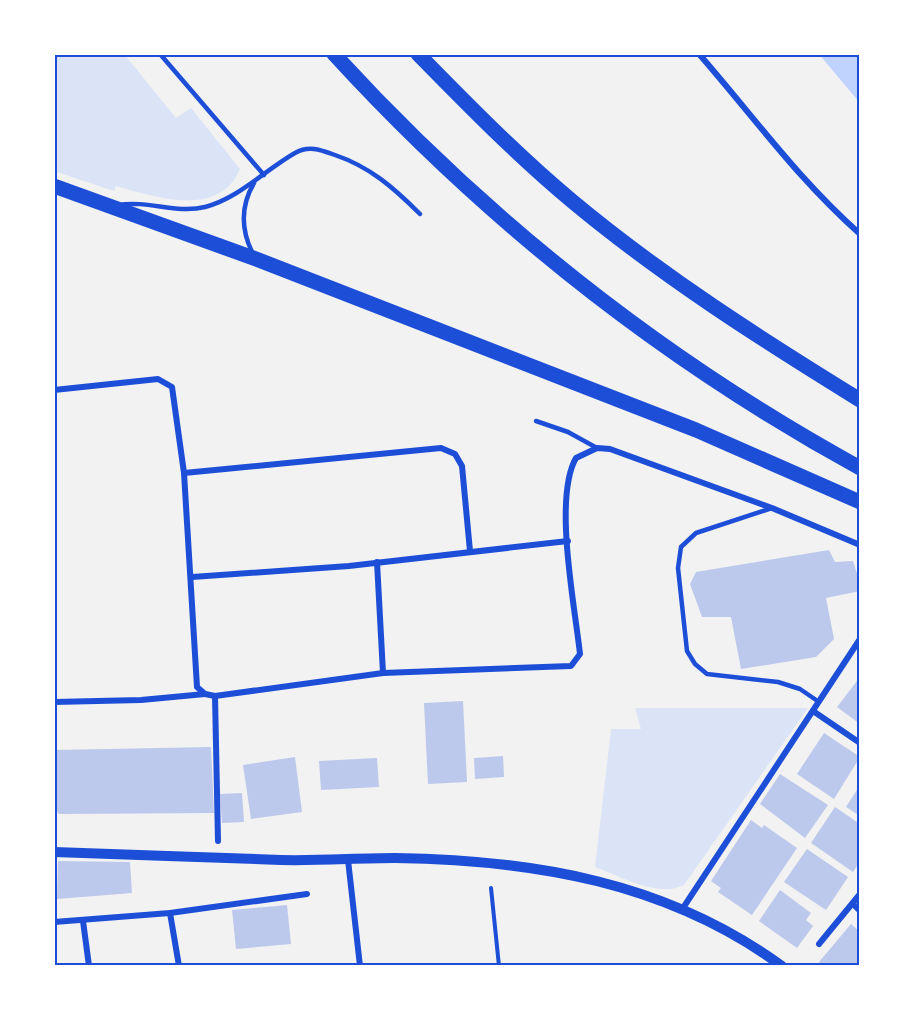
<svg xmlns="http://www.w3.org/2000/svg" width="914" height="1020" viewBox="0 0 914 1020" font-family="'Fira Sans Condensed',sans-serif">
<rect width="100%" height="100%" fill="#f2f2f2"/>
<g fill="#dbe4f7">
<path d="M54,54H124L176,118L191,108L240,169C219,219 155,197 116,186L114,191L54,171Z"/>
<path d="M635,708H808L684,885C658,898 622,877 595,867L611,729H641Z"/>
</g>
<path fill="#bfd3fe" d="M819,54H860V103L823,59Z"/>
<g fill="#bdc9ec">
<path d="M829,550L835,562L853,561L860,583V591L826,598L834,639L816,657L741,669L731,617H702L690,584L696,572Z"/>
<path d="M857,681L860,683V724L837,707Z"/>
<path d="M463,701L467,782L428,784L424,703Z"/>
<path d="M824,733L860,757L834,799L797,774Z"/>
<path d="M211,747L214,813L59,814L54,808V750Z"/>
<path d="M503,756L504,777L475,779L474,758Z"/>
<path d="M295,757L302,812L251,819L243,765Z"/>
<path d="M377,758L379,787L321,790L319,761Z"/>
<path d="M780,774L828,805L805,838L760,804Z"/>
<path d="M860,785V816L846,807Z"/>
<path d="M242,793L244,822L222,823L220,794Z"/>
<path d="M835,807L860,824V861L853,872L811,843Z"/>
<path d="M751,820L762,828L764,825L797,848L752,915L718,892L721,888L711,881Z"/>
<path d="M807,849L848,877L826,910L784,882Z"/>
<path d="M58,861L130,862L132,893L57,899Z"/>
<path d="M780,890L811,913L806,920L813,926L797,948L759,921Z"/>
<path d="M287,905L291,944L236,949L232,910Z"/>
<path d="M851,924L860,932V966H824L819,962Z"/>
</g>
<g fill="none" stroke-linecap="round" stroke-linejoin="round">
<path stroke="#1d4ed8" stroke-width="4" d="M491,888L499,966"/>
<g stroke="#1d4ed8" stroke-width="4.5">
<path d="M160,54L264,175"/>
<path d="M118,205C148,200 176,214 205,207C239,198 265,170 295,153C309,145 321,150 335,155C370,167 393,187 420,214"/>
<path d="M252,252C241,229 241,205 254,183"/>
<path d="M536,421L568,432L597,448"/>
<path d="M772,508L696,533L681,547L678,568L687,651L695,664L707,674L778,682L800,689L819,702"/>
</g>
<g stroke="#1d4ed8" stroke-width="6">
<path d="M699,54C754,117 797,178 860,234"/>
<path d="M54,390L158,379L172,387L184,473L197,687L205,694L215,696L383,673L571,666L580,654C575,607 553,498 576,458L597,448L610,449L772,508L860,545"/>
<path d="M184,473L441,448L455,454L462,466L470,551"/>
<path d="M377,562L383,673"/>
<path d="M192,577L349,566L568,541"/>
<path d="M215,696L218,841"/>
<path d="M54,702L141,700L205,694"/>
<path d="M813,711L860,743"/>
<path d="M348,860L360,966"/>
<path d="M853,904L860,911"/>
<path d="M683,908L860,639"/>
<path d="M170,913L179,966"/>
<path d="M83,921L89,966"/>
<path d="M54,922L170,913L307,894"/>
<path d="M819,944L860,894"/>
</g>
<path stroke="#1d4ed8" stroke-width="10" d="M54,852C130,854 205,858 281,860C319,861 357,858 395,858C534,860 667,882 782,966"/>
<g stroke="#1d4ed8" stroke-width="15">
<path d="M334,54C486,220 663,360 860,468"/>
<path d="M418,54C467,104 518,156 572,201C662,276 761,339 860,400"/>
<path d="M54,186L256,259L696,430L860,502"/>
</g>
</g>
<rect width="914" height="1020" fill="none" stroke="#ffffff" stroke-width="111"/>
<rect x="56" y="56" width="802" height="908" fill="none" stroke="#1d4ed8" stroke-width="2"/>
</svg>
